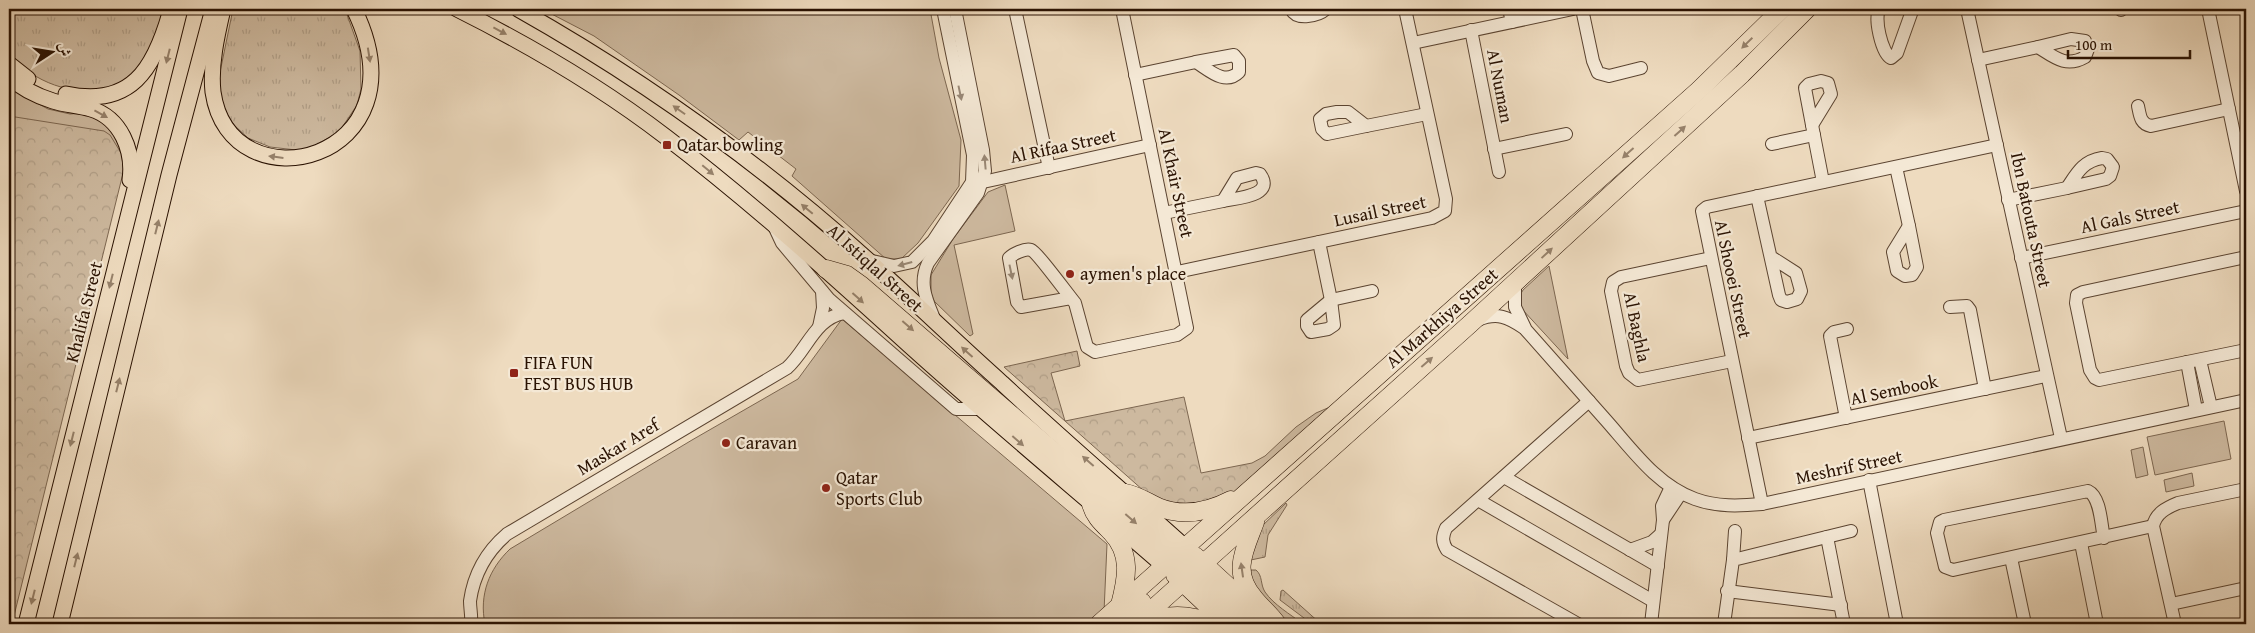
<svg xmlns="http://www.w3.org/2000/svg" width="2255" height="633" viewBox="0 0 2255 633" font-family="'Gentium Book Plus',Amiri,serif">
<defs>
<pattern id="grass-tufts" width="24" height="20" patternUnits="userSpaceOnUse" patternTransform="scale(1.25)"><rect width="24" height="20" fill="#cdb99f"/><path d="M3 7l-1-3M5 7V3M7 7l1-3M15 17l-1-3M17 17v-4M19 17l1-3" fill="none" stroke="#b09e87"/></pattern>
<pattern id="forest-crowns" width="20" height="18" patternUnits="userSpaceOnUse" patternTransform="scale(1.25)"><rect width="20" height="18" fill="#cdb99f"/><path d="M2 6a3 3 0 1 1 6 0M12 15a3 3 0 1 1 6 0" fill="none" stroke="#b09e87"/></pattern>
</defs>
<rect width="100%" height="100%" fill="#eedbbf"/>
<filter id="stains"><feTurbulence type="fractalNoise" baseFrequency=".004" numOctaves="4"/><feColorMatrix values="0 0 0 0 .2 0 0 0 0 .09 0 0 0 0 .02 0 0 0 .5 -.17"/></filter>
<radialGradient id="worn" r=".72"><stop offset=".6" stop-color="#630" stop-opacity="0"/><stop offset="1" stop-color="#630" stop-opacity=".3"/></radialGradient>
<g fill="url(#grass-tufts)" stroke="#7c6650">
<path d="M9,9H167C156,35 147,66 123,84C120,86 113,87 109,88C71,97 35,82 9,55Z"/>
<path d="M233,9H345L360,51L361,89L357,105L339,132L305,151L270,147L248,138L234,125L222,107L218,82Z"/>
<path d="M1286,503L1287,505L1268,535L1265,557L1246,561L1261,527Z"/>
<path d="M1247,570H1256C1263,576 1260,584 1265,592C1274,605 1290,614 1303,624H1288L1257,596Z"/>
<path d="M1283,590L1321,624H1312L1280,600L1281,591Z"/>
</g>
<g fill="url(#forest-crowns)" stroke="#7c6650">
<path d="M9,81L100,115L126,161L12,624H9Z"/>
<path d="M1077,351L1080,366L1051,373L1065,421L1184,397L1201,473L1252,463L1265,456L1296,427L1316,413L1330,407L1225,500L1182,509L1153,499L1004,367Z"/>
</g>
<g fill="#cdb99f" stroke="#7c6650">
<path d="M542,9H930L939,58L961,140L959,186L918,243L901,259H886L792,176L796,169L748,132L739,140L679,95L594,36Z"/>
<path d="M9,88L48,109L70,114L83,113L112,126L126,161L110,135L104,131L9,116Z"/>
<path d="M1005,185L1015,231L954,245L973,334L970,336L934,301L931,293V275L953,239L988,192Z"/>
<path d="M1549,266L1568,359L1521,308L1519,297L1523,290Z"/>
<path d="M842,319L1107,544L1104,612L1090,624H485C479,595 489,569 510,549L692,440L798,379Z"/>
<path d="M2224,421L2231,459L2155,475L2147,437Z"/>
<path d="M2143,447L2148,475L2136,478L2131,450Z"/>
<path d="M2192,473L2194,486L2166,492L2164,480Z"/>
</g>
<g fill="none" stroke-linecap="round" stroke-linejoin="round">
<defs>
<g id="minor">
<path d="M1015,9L1049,168"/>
<path d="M1291,9C1297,21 1318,16 1326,9"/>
<path d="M1509,9L1512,22"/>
<path d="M1582,9L1593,61L1598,73L1609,76L1641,68"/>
<path d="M1880,9C1873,16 1882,54 1891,58L1897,53L1912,11L1910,9"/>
<path d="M1967,9L2061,438"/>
<path d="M2121,9V10"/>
<path d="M2208,9L2246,191"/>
<path d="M1471,30L1499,172"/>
<path d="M2071,39L2085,41L2088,49L2085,57C2066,68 2054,57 2038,47Z"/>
<path d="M1413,43L1573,9"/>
<path d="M1234,55L1239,61V72C1225,86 1209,70 1196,62Z"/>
<path d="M1978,60L2038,47"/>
<path d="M1135,75L1196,62"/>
<path d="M1821,81L1828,83L1831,94L1812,125L1805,88L1809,84Z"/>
<path d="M2138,106C2140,115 2140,124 2151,126L2229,109"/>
<path d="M1337,112H1348L1366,126L1327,134L1322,129L1320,119L1326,114Z"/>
<path d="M1812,125L1823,182"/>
<path d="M1366,126L1427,114"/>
<path d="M1772,144L1814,135"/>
<path d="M1494,149L1566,134"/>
<path d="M2102,158L2107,159L2113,167L2110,176L2106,179L2067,188C2077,173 2083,161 2102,158Z"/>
<path d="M1896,167L1909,226"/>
<path d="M1256,173L1260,174C1276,196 1237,198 1223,201L1237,178Z"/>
<path d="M983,182L1150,145"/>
<path d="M1757,196L1779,295L1781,300L1787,302L1797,299L1801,291L1796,273L1771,257"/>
<path d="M2008,200L2067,188"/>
<path d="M1164,213L1223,201"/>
<path d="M774,226L782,243L829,299L956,409H981"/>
<path d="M1909,226L1917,267L1912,275L1905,276L1897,271L1893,252Z"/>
<path d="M1319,242L1331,300L1372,291"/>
<path d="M2246,257L2083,292L2077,295L2076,303L2090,370L2095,378L2099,380L2246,350"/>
<path d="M1711,258L1621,277L1613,282L1611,291L1626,366L1629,373L1638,380L1732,361"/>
<path d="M2021,258L2246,211"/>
<path d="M868,260L894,266L912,262L933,241L972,182L973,155L943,9"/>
<path d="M1177,272L1432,218L1445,211L1446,199L1405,9"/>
<path d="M1515,282V307L1526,330C1552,359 1578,389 1604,418C1631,448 1656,485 1695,499C1717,507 1739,506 1762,504L2246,400"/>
<path d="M1071,298L1021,307L1017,302L1009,258C1013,254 1025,248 1031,250C1037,252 1069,296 1075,303L1087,347L1095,352L1177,335L1187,328L1122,9"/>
<path d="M1331,300L1334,325L1328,329L1311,332L1307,326V320Z"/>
<path d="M1950,307L1967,306L1970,310L1985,389"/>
<path d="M1478,320C1497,312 1508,317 1524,328"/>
<path d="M935,321C927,301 918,284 928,263L978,193L985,171L983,150L955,9"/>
<path d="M819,327L823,308L822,291"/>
<path d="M2200,360L2211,407"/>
<path d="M2187,362L2196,410"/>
<path d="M1846,418L1830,336L1834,332L1847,329"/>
<path d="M1748,438L2046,376"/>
<path d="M1504,477L1658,566"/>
<path d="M1869,480L1897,624"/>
<path d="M1478,500L1653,601"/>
<path d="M1762,504L1702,211L1707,207L1997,145"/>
<path d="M1663,520L1681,493"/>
<path d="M1827,537L1844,624"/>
<path d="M2104,538C2101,526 2101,497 2088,491L1944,520L1940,522L1937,533L1945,567L1953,570L2153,526"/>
<path d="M2081,543L2097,624"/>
<path d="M1630,550L1652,542L1661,534"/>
<path d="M2011,558L2025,624"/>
<path d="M1733,560L1735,531"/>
<path d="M1727,591L1841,605"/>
<path d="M2171,604L2246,588"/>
<path d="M471,624C472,617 470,609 470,601C474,573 486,552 507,534L787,368C807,350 815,318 844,313"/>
<path d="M1578,624L1447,550C1442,542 1442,537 1446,528L1589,401"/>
<path d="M1651,624L1663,520L1662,506L1671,487"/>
<path d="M1724,624L1733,560L1851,531"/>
<path d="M2175,624L2153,526C2156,513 2166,508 2178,503L2246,489"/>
</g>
<g id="major">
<path d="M223,9C217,35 210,65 213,92C230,210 429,162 354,9"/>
<path d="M457,9C529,45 601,87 666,137C751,202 831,274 910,346C993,421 1079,492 1164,566"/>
<path d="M518,9C644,80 761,164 868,260C914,301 957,343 1002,383C1062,439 1124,492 1185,547"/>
<path d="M9,64L28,79"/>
<path d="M9,77C21,88 37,96 53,101C65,105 78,105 91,109C121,118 134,151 130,180"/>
<path d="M66,94C131,108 154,69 170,13"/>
<path d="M26,624L180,9"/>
<path d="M60,624L169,175L213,9"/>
</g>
<g id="highway">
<path d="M826,269L847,275L861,285L1183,563"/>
<path d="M1125,493C1137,495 1147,502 1158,507C1183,517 1208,512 1231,500"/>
<path d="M1091,504C1094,516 1102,523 1111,532C1132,554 1127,578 1120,605"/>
<path d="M1255,522C1245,549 1231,572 1254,598C1261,607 1271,615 1277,624"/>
<path d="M1195,556L1255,611"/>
<path d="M1184,568L1193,572L1248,624"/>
<path d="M1175,575L1227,624"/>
<path d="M1140,623C1167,614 1188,613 1214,624"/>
<path d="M1099,624L1699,90L1782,9"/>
<path d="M1119,624L1142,602"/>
<path d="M1136,624L1470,324L1742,74L1807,9"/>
</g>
</defs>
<use href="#minor" stroke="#5b4431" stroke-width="14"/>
<use href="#major" stroke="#2a1202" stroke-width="17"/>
<use href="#highway" stroke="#2a1202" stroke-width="19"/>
<use href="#minor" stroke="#f4e8d5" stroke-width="12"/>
<use href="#major" stroke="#eedbbf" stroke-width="15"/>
<use href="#highway" stroke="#eedbbf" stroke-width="18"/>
</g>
<defs><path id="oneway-solid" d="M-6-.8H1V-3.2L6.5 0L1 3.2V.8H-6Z" transform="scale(1.25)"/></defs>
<g fill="#96816a">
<use href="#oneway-solid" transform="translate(500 31) rotate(28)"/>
<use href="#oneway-solid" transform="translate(1747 43) rotate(136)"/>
<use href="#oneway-solid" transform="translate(369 55) rotate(81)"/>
<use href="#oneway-solid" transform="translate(168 56) rotate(104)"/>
<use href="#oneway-solid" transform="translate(679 110) rotate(-145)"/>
<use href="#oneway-solid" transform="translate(101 114) rotate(29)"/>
<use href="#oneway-solid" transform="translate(1680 131) rotate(-42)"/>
<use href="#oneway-solid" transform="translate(1628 153) rotate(138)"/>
<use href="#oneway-solid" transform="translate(276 157) rotate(-173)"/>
<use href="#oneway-solid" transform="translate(708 170) rotate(40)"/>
<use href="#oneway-solid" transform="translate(807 209) rotate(-140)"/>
<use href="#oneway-solid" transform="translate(157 227) rotate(-76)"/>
<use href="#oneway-solid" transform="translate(1547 253) rotate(-43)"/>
<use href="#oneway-solid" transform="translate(111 281) rotate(104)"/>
<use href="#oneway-solid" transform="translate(858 298) rotate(42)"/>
<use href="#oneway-solid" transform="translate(908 326) rotate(41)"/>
<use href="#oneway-solid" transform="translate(967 352) rotate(-138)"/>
<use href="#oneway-solid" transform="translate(1427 362) rotate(-41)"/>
<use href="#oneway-solid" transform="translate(118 385) rotate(-76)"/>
<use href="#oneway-solid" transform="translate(72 439) rotate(104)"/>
<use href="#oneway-solid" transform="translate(1018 441) rotate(41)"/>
<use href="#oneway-solid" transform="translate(1088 461) rotate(-139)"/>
<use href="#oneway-solid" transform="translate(1131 519) rotate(41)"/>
<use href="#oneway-solid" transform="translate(76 560) rotate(-76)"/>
<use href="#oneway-solid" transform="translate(1242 570) rotate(-98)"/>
<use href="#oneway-solid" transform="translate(33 597) rotate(104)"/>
</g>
<g fill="#998876">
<use href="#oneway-solid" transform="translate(960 93) rotate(78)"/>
<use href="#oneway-solid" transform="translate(985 162) rotate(-95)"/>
<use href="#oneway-solid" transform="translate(905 264) rotate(165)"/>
<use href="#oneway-solid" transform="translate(1011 272) rotate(78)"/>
</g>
<g fill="#8f2418" stroke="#f4e8d5" stroke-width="2">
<rect x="662" y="140" width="10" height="10" rx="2.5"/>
<circle cx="1070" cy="274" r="5"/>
<rect x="509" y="368" width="10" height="10" rx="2.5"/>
<circle cx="726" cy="443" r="5"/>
<circle cx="826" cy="488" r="5"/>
</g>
<g text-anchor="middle" stroke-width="4.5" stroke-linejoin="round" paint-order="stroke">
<g font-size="18" fill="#2a1202" stroke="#f4e8d5">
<text transform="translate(1500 86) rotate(79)" y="6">Al Numan</text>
<text transform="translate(1063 146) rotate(-12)" y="6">Al Rifaa Street</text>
<text transform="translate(1176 183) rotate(78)" y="6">Al Khair Street</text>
<text transform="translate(1380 211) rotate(-12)" y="6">Lusail Street</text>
<text transform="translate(2130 217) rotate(-12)" y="6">Al Gals Street</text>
<text transform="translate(2031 220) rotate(78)" y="6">Ibn Batouta Street</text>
<text transform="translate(875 268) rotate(42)" y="6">Al Istiqlal Street</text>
<text transform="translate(1733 279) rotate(78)" y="6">Al Shooei Street</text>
<text transform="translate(84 312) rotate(-76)" y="6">Khalifa Street</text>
<text transform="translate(1442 318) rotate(-41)" y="6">Al Markhiya Street</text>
<text transform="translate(1637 327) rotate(78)" y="6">Al Baghla</text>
<text transform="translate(1894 390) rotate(-12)" y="6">Al Sembook</text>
<text transform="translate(618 447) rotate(-31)" y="6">Maskar Aref</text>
<text transform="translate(1849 467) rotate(-12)" y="6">Meshrif Street</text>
</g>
<g font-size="18" fill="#2a1202" stroke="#f4e8d5" text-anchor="start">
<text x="677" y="151">Qatar bowling</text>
<text x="1080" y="280">aymen's place</text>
<text x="524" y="369">FIFA FUN<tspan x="524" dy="21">FEST BUS HUB</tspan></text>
<text x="736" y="449">Caravan</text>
<text x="836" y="484">Qatar<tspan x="836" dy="21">Sports Club</tspan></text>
</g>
</g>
<rect width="2255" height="633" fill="none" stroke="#eedbbf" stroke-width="30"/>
<rect x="10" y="10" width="2235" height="613" fill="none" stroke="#2a1202" stroke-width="2.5"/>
<rect x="15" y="15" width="2225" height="603" fill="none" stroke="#2a1202"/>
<g transform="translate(52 52) rotate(78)" stroke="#f4e8d5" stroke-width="4" paint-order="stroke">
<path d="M0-4L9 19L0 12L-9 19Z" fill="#2a1202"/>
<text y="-8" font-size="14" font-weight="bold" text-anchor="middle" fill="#2a1202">ش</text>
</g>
<path d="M2068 50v8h122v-8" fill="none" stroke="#2a1202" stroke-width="2.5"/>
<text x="2075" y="50" font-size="15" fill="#2a1202" stroke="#f4e8d5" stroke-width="4" paint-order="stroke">100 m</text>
<rect width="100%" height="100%" filter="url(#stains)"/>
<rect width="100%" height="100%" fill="url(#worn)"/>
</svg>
